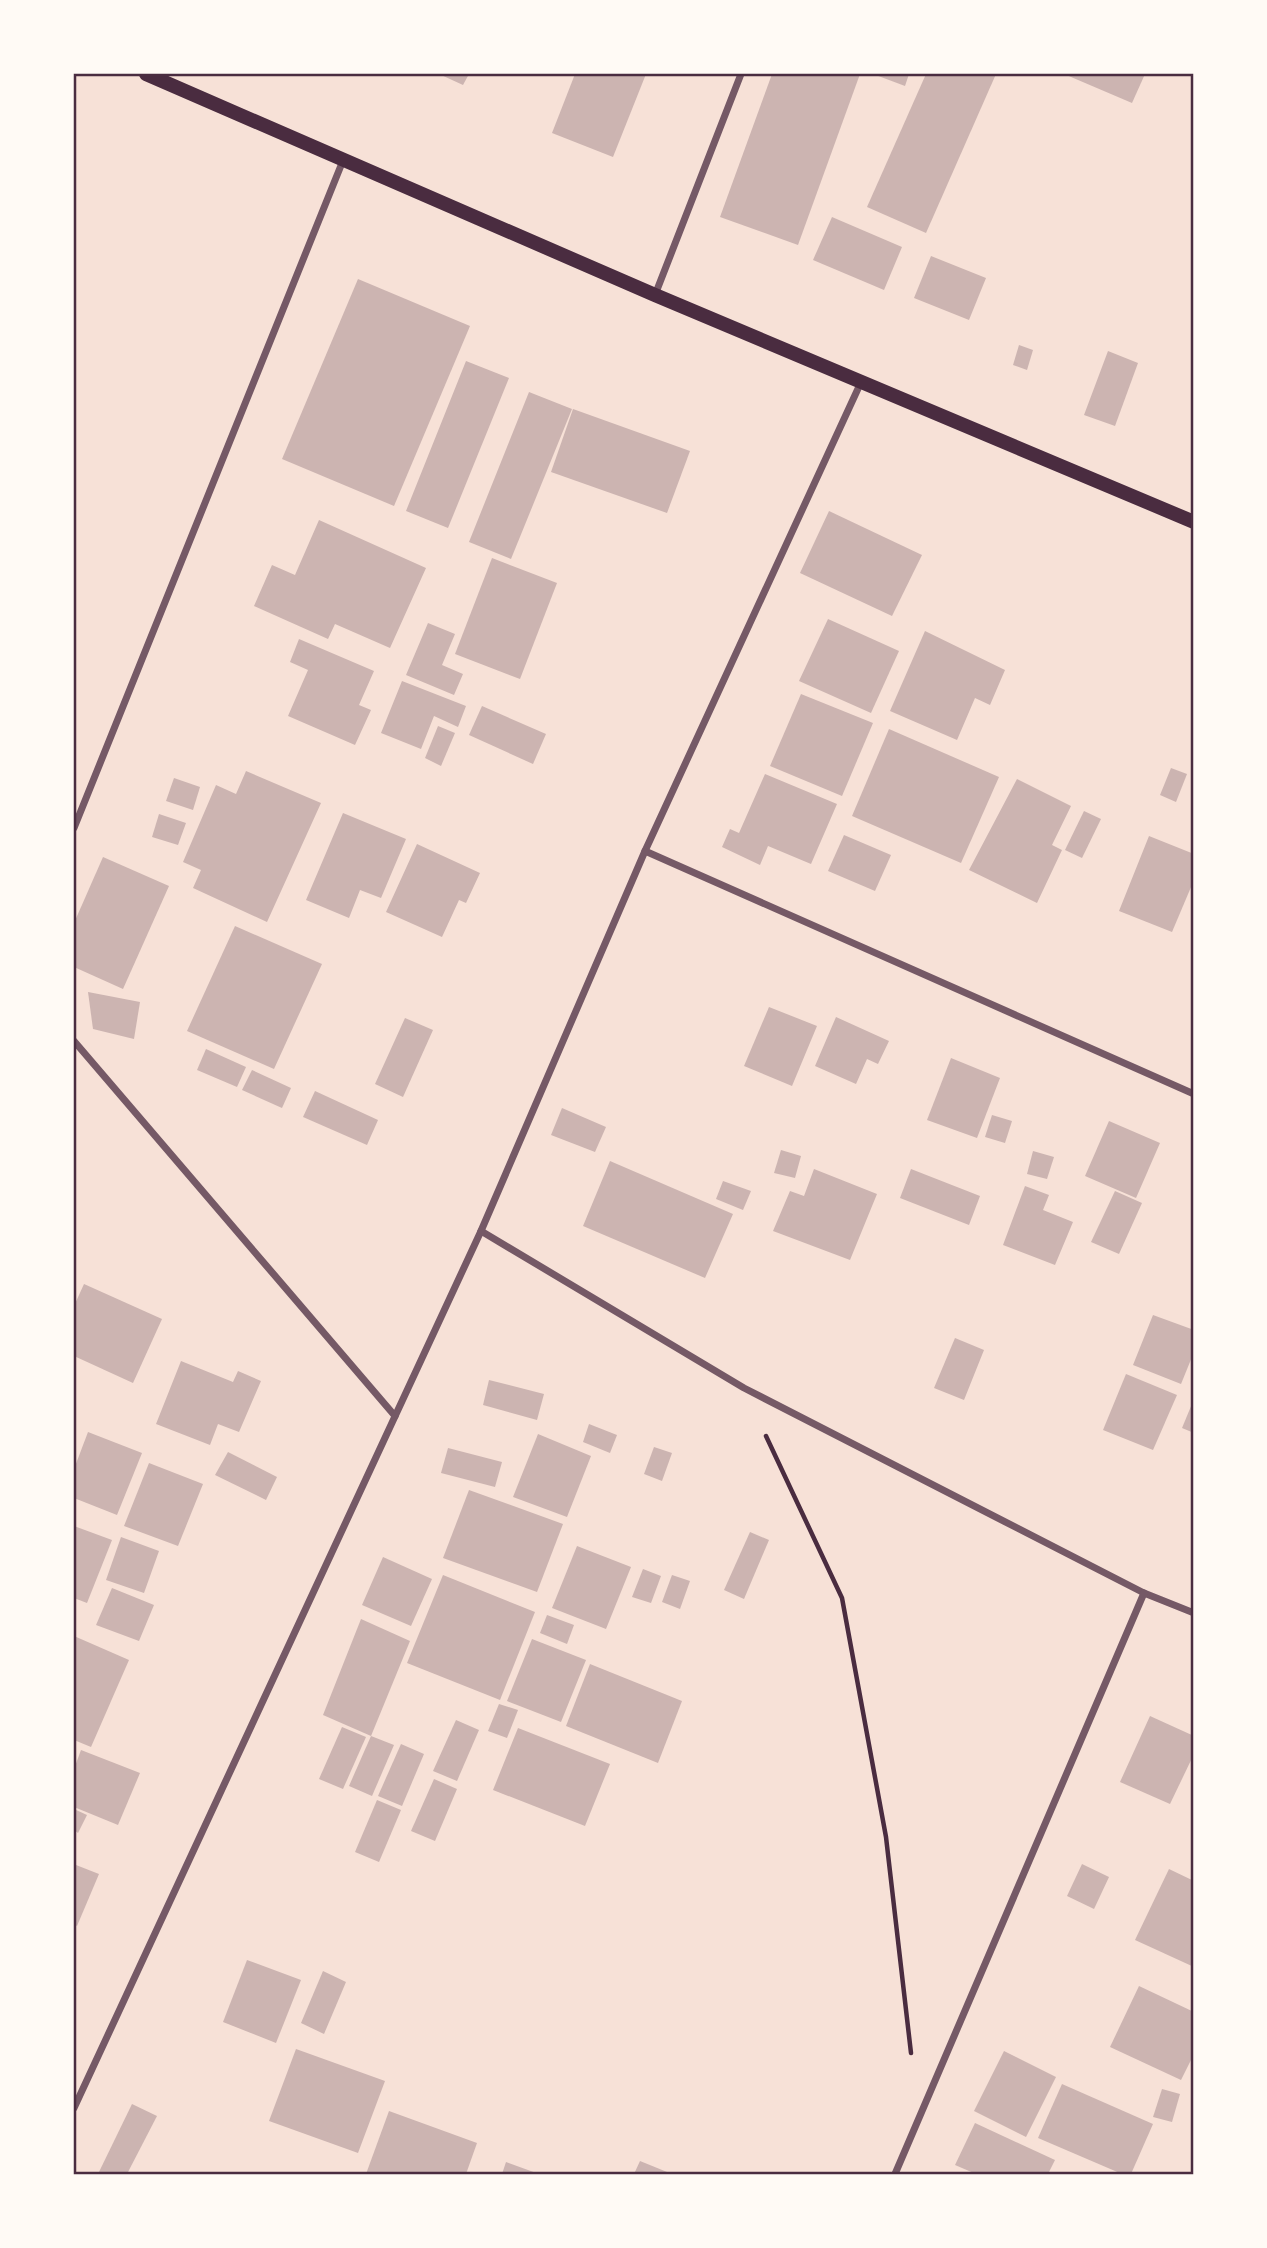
<svg xmlns="http://www.w3.org/2000/svg" width="1267" height="2248" viewBox="0 0 1267 2248" font-family="'Nunito Sans',sans-serif">
<rect width="100%" height="100%" fill="#f7e1d7"/>
<g fill="#ccb4b1">
<path d="M439,74H469L463,85Z"/>
<path d="M575,74H646L613,157L552,133Z"/>
<path d="M772,74H860L798,245L720,217Z"/>
<path d="M873,74H909L905,86Z"/>
<path d="M926,74H996L926,233L867,207Z"/>
<path d="M1064,74H1145L1132,103Z"/>
<path d="M832,217L902,247L884,290L813,260Z"/>
<path d="M931,256L986,278L969,320L914,298Z"/>
<path d="M358,279L470,326L394,506L282,459Z"/>
<path d="M1019,345L1033,350L1027,370L1013,365Z"/>
<path d="M1108,351L1138,363L1115,426L1084,415Z"/>
<path d="M466,361L509,378L448,528L406,511Z"/>
<path d="M529,392L572,409L511,559L469,542Z"/>
<path d="M573,409L690,451L667,513L551,472Z"/>
<path d="M829,511L922,555L892,616L800,573Z"/>
<path d="M319,520L426,568L390,648L335,624L328,639L254,606L272,565L295,575Z"/>
<path d="M492,558L557,583L520,679L455,654Z"/>
<path d="M828,619L899,651L871,713L799,681Z"/>
<path d="M428,623L455,634L442,665L463,674L454,695L406,675Z"/>
<path d="M925,631L1005,670L990,705L975,698L957,740L890,711Z"/>
<path d="M299,639L374,671L359,705L371,710L355,745L288,716L308,670L290,662Z"/>
<path d="M402,681L466,706L458,727L434,716L421,749L381,733Z"/>
<path d="M801,694L873,723L842,796L770,766Z"/>
<path d="M482,706L546,734L533,764L469,735Z"/>
<path d="M438,726L455,733L441,766L425,758Z"/>
<path d="M889,729L999,777L961,863L852,816Z"/>
<path d="M1171,768L1187,774L1176,802L1160,795Z"/>
<path d="M246,771L321,803L267,922L193,888L201,870L183,862L216,785L236,794Z"/>
<path d="M765,774L837,804L811,864L768,846L760,865L722,847L730,829L739,833Z"/>
<path d="M174,778L200,787L193,810L166,801Z"/>
<path d="M1017,779L1071,806L1052,845L1062,850L1037,903L969,870Z"/>
<path d="M1084,811L1101,819L1082,858L1065,850Z"/>
<path d="M343,813L406,839L381,898L360,890L349,918L306,900Z"/>
<path d="M159,814L186,823L178,845L152,837Z"/>
<path d="M844,835L891,855L875,891L828,871Z"/>
<path d="M1149,836L1194,854V880L1172,932L1119,911Z"/>
<path d="M417,844L480,873L466,903L459,900L442,937L386,912Z"/>
<path d="M103,857L169,886L123,989L74,967V923Z"/>
<path d="M235,926L322,964L274,1069L187,1031Z"/>
<path d="M88,992L140,1002L134,1039L93,1029Z"/>
<path d="M769,1007L817,1026L792,1086L744,1066Z"/>
<path d="M836,1017L889,1041L878,1064L867,1059L856,1084L815,1066Z"/>
<path d="M405,1018L433,1030L403,1097L375,1084Z"/>
<path d="M206,1049L246,1067L237,1087L197,1070Z"/>
<path d="M951,1058L1000,1078L977,1138L927,1120Z"/>
<path d="M252,1070L291,1088L282,1108L242,1090Z"/>
<path d="M315,1091L378,1120L367,1145L303,1117Z"/>
<path d="M562,1108L606,1127L595,1152L551,1135Z"/>
<path d="M992,1115L1012,1121L1005,1143L985,1137Z"/>
<path d="M1109,1121L1160,1143L1136,1198L1085,1176Z"/>
<path d="M781,1150L801,1156L795,1178L774,1173Z"/>
<path d="M1033,1151L1054,1157L1047,1179L1027,1174Z"/>
<path d="M610,1161L733,1214L705,1278L583,1226Z"/>
<path d="M814,1169L877,1194L850,1260L773,1231L790,1191L804,1196Z"/>
<path d="M911,1169L980,1196L969,1225L900,1198Z"/>
<path d="M723,1181L751,1191L743,1210L716,1199Z"/>
<path d="M1025,1186L1049,1195L1043,1210L1073,1222L1055,1265L1003,1245Z"/>
<path d="M1115,1191L1142,1203L1119,1254L1091,1242Z"/>
<path d="M84,1284L162,1319L133,1383L74,1356V1306Z"/>
<path d="M1153,1315L1194,1330V1352L1181,1384L1133,1365Z"/>
<path d="M955,1338L984,1350L964,1400L934,1388Z"/>
<path d="M181,1361L233,1382L238,1371L261,1381L239,1432L218,1424L210,1445L156,1424Z"/>
<path d="M1126,1374L1177,1395L1153,1450L1103,1430Z"/>
<path d="M489,1380L544,1394L537,1420L483,1405Z"/>
<path d="M1194,1399V1433L1182,1428Z"/>
<path d="M589,1424L617,1435L610,1453L583,1442Z"/>
<path d="M88,1432L142,1453L117,1515L74,1498V1469Z"/>
<path d="M538,1434L591,1456L567,1517L513,1497Z"/>
<path d="M654,1447L672,1453L662,1481L644,1474Z"/>
<path d="M448,1448L502,1462L495,1487L441,1473Z"/>
<path d="M228,1452L277,1477L266,1500L215,1475Z"/>
<path d="M149,1463L203,1484L178,1546L124,1526Z"/>
<path d="M469,1490L563,1524L537,1592L443,1558Z"/>
<path d="M74,1526L112,1540L87,1603L74,1598Z"/>
<path d="M750,1532L769,1540L744,1599L724,1590Z"/>
<path d="M121,1537L159,1551L144,1593L106,1580Z"/>
<path d="M577,1546L631,1567L606,1629L552,1608Z"/>
<path d="M383,1557L432,1579L411,1626L362,1605Z"/>
<path d="M643,1569L661,1576L651,1603L632,1597Z"/>
<path d="M443,1575L535,1612L500,1700L407,1663Z"/>
<path d="M672,1575L690,1581L680,1609L662,1602Z"/>
<path d="M112,1588L154,1605L139,1641L96,1625Z"/>
<path d="M547,1615L574,1625L567,1644L540,1633Z"/>
<path d="M361,1619L410,1641L371,1736L323,1715Z"/>
<path d="M74,1636L129,1660L91,1747L74,1740Z"/>
<path d="M532,1639L586,1660L561,1722L507,1701Z"/>
<path d="M590,1664L682,1701L658,1763L566,1726Z"/>
<path d="M499,1704L518,1710L507,1738L488,1731Z"/>
<path d="M1150,1716L1194,1736V1754L1170,1804L1120,1782Z"/>
<path d="M456,1720L479,1730L457,1781L433,1771Z"/>
<path d="M342,1727L366,1737L343,1789L319,1779Z"/>
<path d="M518,1728L610,1764L585,1826L493,1790Z"/>
<path d="M371,1736L394,1745L372,1796L349,1786Z"/>
<path d="M401,1744L424,1754L402,1806L378,1796Z"/>
<path d="M81,1750L140,1773L118,1825L74,1807V1769Z"/>
<path d="M434,1779L457,1789L435,1841L411,1831Z"/>
<path d="M377,1800L401,1810L379,1862L355,1852Z"/>
<path d="M74,1809L87,1815L78,1833L74,1830Z"/>
<path d="M1082,1864L1109,1877L1094,1909L1067,1896Z"/>
<path d="M76,1865L99,1874L77,1926L74,1924Z"/>
<path d="M1169,1869L1194,1881V1967L1135,1940Z"/>
<path d="M247,1960L301,1980L276,2043L223,2022Z"/>
<path d="M323,1971L346,1982L324,2034L301,2023Z"/>
<path d="M1139,1986L1194,2012V2054L1181,2080L1110,2047Z"/>
<path d="M296,2049L385,2081L358,2153L269,2121Z"/>
<path d="M1004,2051L1056,2077L1026,2137L974,2111Z"/>
<path d="M1062,2084L1153,2124L1131,2174H1122L1038,2138Z"/>
<path d="M1162,2089L1180,2094L1172,2122L1153,2117Z"/>
<path d="M132,2104L157,2116L127,2174H98Z"/>
<path d="M389,2111L477,2143L466,2174H366Z"/>
<path d="M975,2123L1055,2160L1048,2174H976L955,2165Z"/>
<path d="M640,2161L672,2174H634Z"/>
<path d="M506,2162L539,2174H502Z"/>
</g>
<g fill="none" stroke-linecap="round" stroke-linejoin="round">
<path stroke="#4a2c40" stroke-width="4.5" d="M766,1436L842,1598L886,1837L911,2053"/>
<g stroke="#755966" stroke-width="7">
<path d="M655,295L741,74"/>
<path d="M74,828L344,158"/>
<path d="M645,851L1194,1094"/>
<path d="M74,1041L395,1416"/>
<path d="M481,1231L744,1388L1144,1593L1194,1613"/>
<path d="M74,2108L481,1231L645,851L862,380"/>
<path d="M895,2174L1144,1593"/>
</g>
<path stroke="#4a2c40" stroke-width="14" d="M146,74L655,295L1194,522"/>
</g>
<rect width="1267" height="2248" fill="none" stroke="#fffaf5" stroke-width="150"/>
<rect x="75" y="75" width="1117" height="2098" fill="none" stroke="#4a2c40" stroke-width="2.5"/>
</svg>
